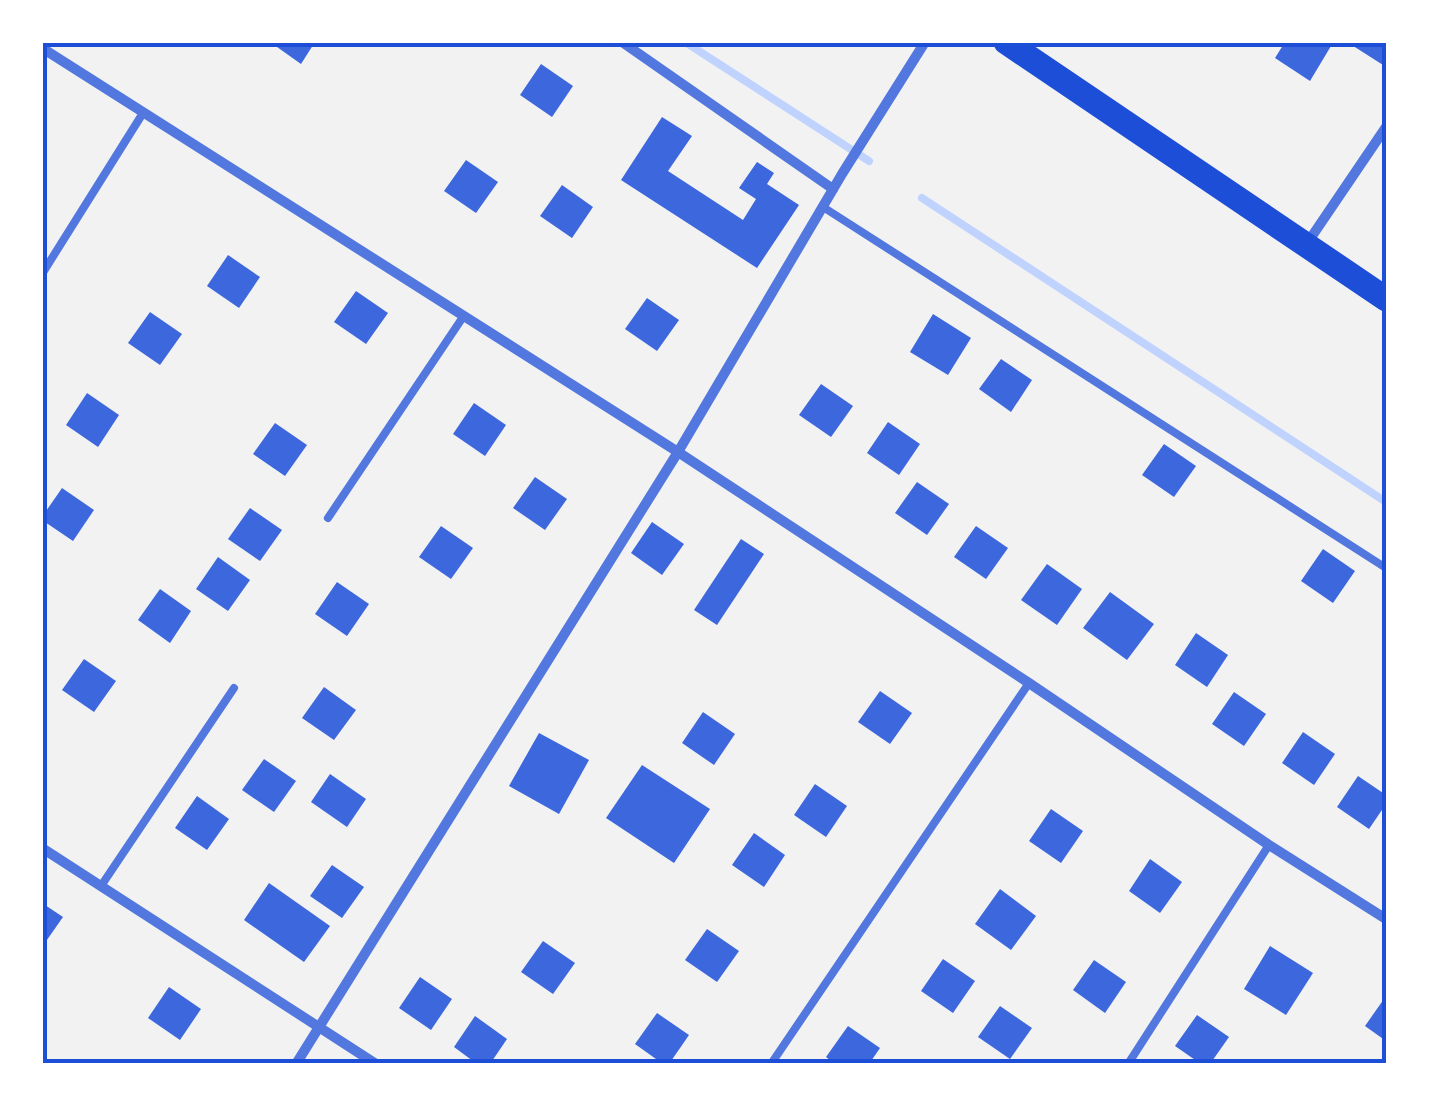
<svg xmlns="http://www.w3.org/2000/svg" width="1429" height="1106" viewBox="0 0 1429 1106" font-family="'Libre Baskerville',serif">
<rect width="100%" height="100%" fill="#f2f2f2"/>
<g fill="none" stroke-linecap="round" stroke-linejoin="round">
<g stroke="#bfd3fe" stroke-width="8">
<path d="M685,42L869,161"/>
<path d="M922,198L1386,502"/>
</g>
</g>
<g fill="#3d67dc">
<path d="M270,42H315L301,64Z"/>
<path d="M1285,42H1325L1331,46L1310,81L1275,58Z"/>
<path d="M1347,42H1386V59L1383,65Z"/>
<path d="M541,64L573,86L552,117L520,95Z"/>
<path d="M662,117L692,136L668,171L743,220L756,199L739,188L757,162L774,173L767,184L799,205L757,268L621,180Z"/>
<path d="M466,160L498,182L476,213L444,191Z"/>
<path d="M562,185L593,207L572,238L540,216Z"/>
<path d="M228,255L260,277L239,308L207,286Z"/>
<path d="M356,291L388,313L366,344L334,322Z"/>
<path d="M647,298L679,320L657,351L625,329Z"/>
<path d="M150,312L182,334L160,365L128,343Z"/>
<path d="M933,314L971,338L948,375L910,352Z"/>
<path d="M1001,359L1032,380L1011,412L979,389Z"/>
<path d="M821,384L853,406L831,437L799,415Z"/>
<path d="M87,393L119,415L98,447L66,425Z"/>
<path d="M474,403L506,425L485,456L453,434Z"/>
<path d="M888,422L920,444L899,475L867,453Z"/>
<path d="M275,423L307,445L285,476L253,454Z"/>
<path d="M1164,444L1196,466L1174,497L1142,475Z"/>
<path d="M535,477L567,499L545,530L513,508Z"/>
<path d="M917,482L949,504L927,535L895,513Z"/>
<path d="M62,488L94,510L73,541L42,520V517Z"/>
<path d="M250,508L282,530L260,561L228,539Z"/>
<path d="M652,522L684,544L662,575L631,553Z"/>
<path d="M441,526L473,548L451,579L419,557Z"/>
<path d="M976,526L1008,548L986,579L954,557Z"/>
<path d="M741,539L764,554L717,625L694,610Z"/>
<path d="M1323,549L1355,571L1333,603L1301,581Z"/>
<path d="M218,557L250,580L228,611L196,589Z"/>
<path d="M1047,564L1082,589L1057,625L1021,600Z"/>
<path d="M337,582L369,604L347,636L315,614Z"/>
<path d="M160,589L191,611L170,643L138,620Z"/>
<path d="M1110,592L1154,624L1127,660L1083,628Z"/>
<path d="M1196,633L1228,655L1207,687L1175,665Z"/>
<path d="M84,659L116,681L94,712L62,690Z"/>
<path d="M324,687L356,710L334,740L302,718Z"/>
<path d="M880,691L912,713L890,744L858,722Z"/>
<path d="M1234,692L1266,714L1244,746L1212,724Z"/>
<path d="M703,712L735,734L714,765L682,743Z"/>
<path d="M1303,732L1335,754L1314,785L1282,763Z"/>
<path d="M539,733L589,760L559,814L509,786Z"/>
<path d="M264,759L296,781L274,812L242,790Z"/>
<path d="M642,765L710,809L674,863L606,818Z"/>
<path d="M330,774L366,799L347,827L311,802Z"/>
<path d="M1358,776L1386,795V804L1369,829L1337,807Z"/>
<path d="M815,784L847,806L826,837L794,815Z"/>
<path d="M197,796L229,819L207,850L175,828Z"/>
<path d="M1051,809L1083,831L1061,863L1029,841Z"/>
<path d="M754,833L785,855L764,887L732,865Z"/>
<path d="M1150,859L1182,882L1160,913L1129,891Z"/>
<path d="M332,865L364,887L342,918L310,896Z"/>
<path d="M269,883L330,926L304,962L244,920Z"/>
<path d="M1000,889L1036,916L1011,950L975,924Z"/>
<path d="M42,903L63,917L42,947Z"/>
<path d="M707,929L739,951L717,982L685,960Z"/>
<path d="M543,941L575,963L553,994L521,972Z"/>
<path d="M1270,946L1313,973L1286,1015L1244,989Z"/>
<path d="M943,959L975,981L953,1013L921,991Z"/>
<path d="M1094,960L1126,982L1105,1013L1073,990Z"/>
<path d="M420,977L452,999L431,1030L399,1008Z"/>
<path d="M169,987L201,1009L180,1040L148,1018Z"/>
<path d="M1386,996V1041L1365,1026Z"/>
<path d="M1000,1006L1032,1028L1010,1059L978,1037Z"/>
<path d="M657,1013L689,1035L669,1064H663L635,1044Z"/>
<path d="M1197,1015L1229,1037L1210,1064H1201L1175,1046Z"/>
<path d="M475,1016L507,1039L490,1064H477L454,1047Z"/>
<path d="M848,1026L880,1048L869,1064H835L826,1057Z"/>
</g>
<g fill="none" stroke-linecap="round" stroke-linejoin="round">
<g stroke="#5277de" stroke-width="8">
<path d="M823,207L1386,568"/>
<path d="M42,274L143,113"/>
<path d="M328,518L463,317"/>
<path d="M101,886L234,688"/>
<path d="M771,1064L1029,683"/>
<path d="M1128,1064L1269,845"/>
</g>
<g stroke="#5277de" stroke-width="10">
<path d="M622,42L833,189"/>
<path d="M42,48L678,452L1029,683L1269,845L1386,919"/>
<path d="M1306,245L1386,127"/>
<path d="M42,848L376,1064"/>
<path d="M296,1064L678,452L842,174L925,42"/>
</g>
<path stroke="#1d4ed8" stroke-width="25" d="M1006,42L1386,299"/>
</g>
<rect width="1429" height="1106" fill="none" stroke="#ffffff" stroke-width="90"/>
<rect x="45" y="45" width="1339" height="1016" fill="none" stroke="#1d4ed8" stroke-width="4"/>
</svg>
